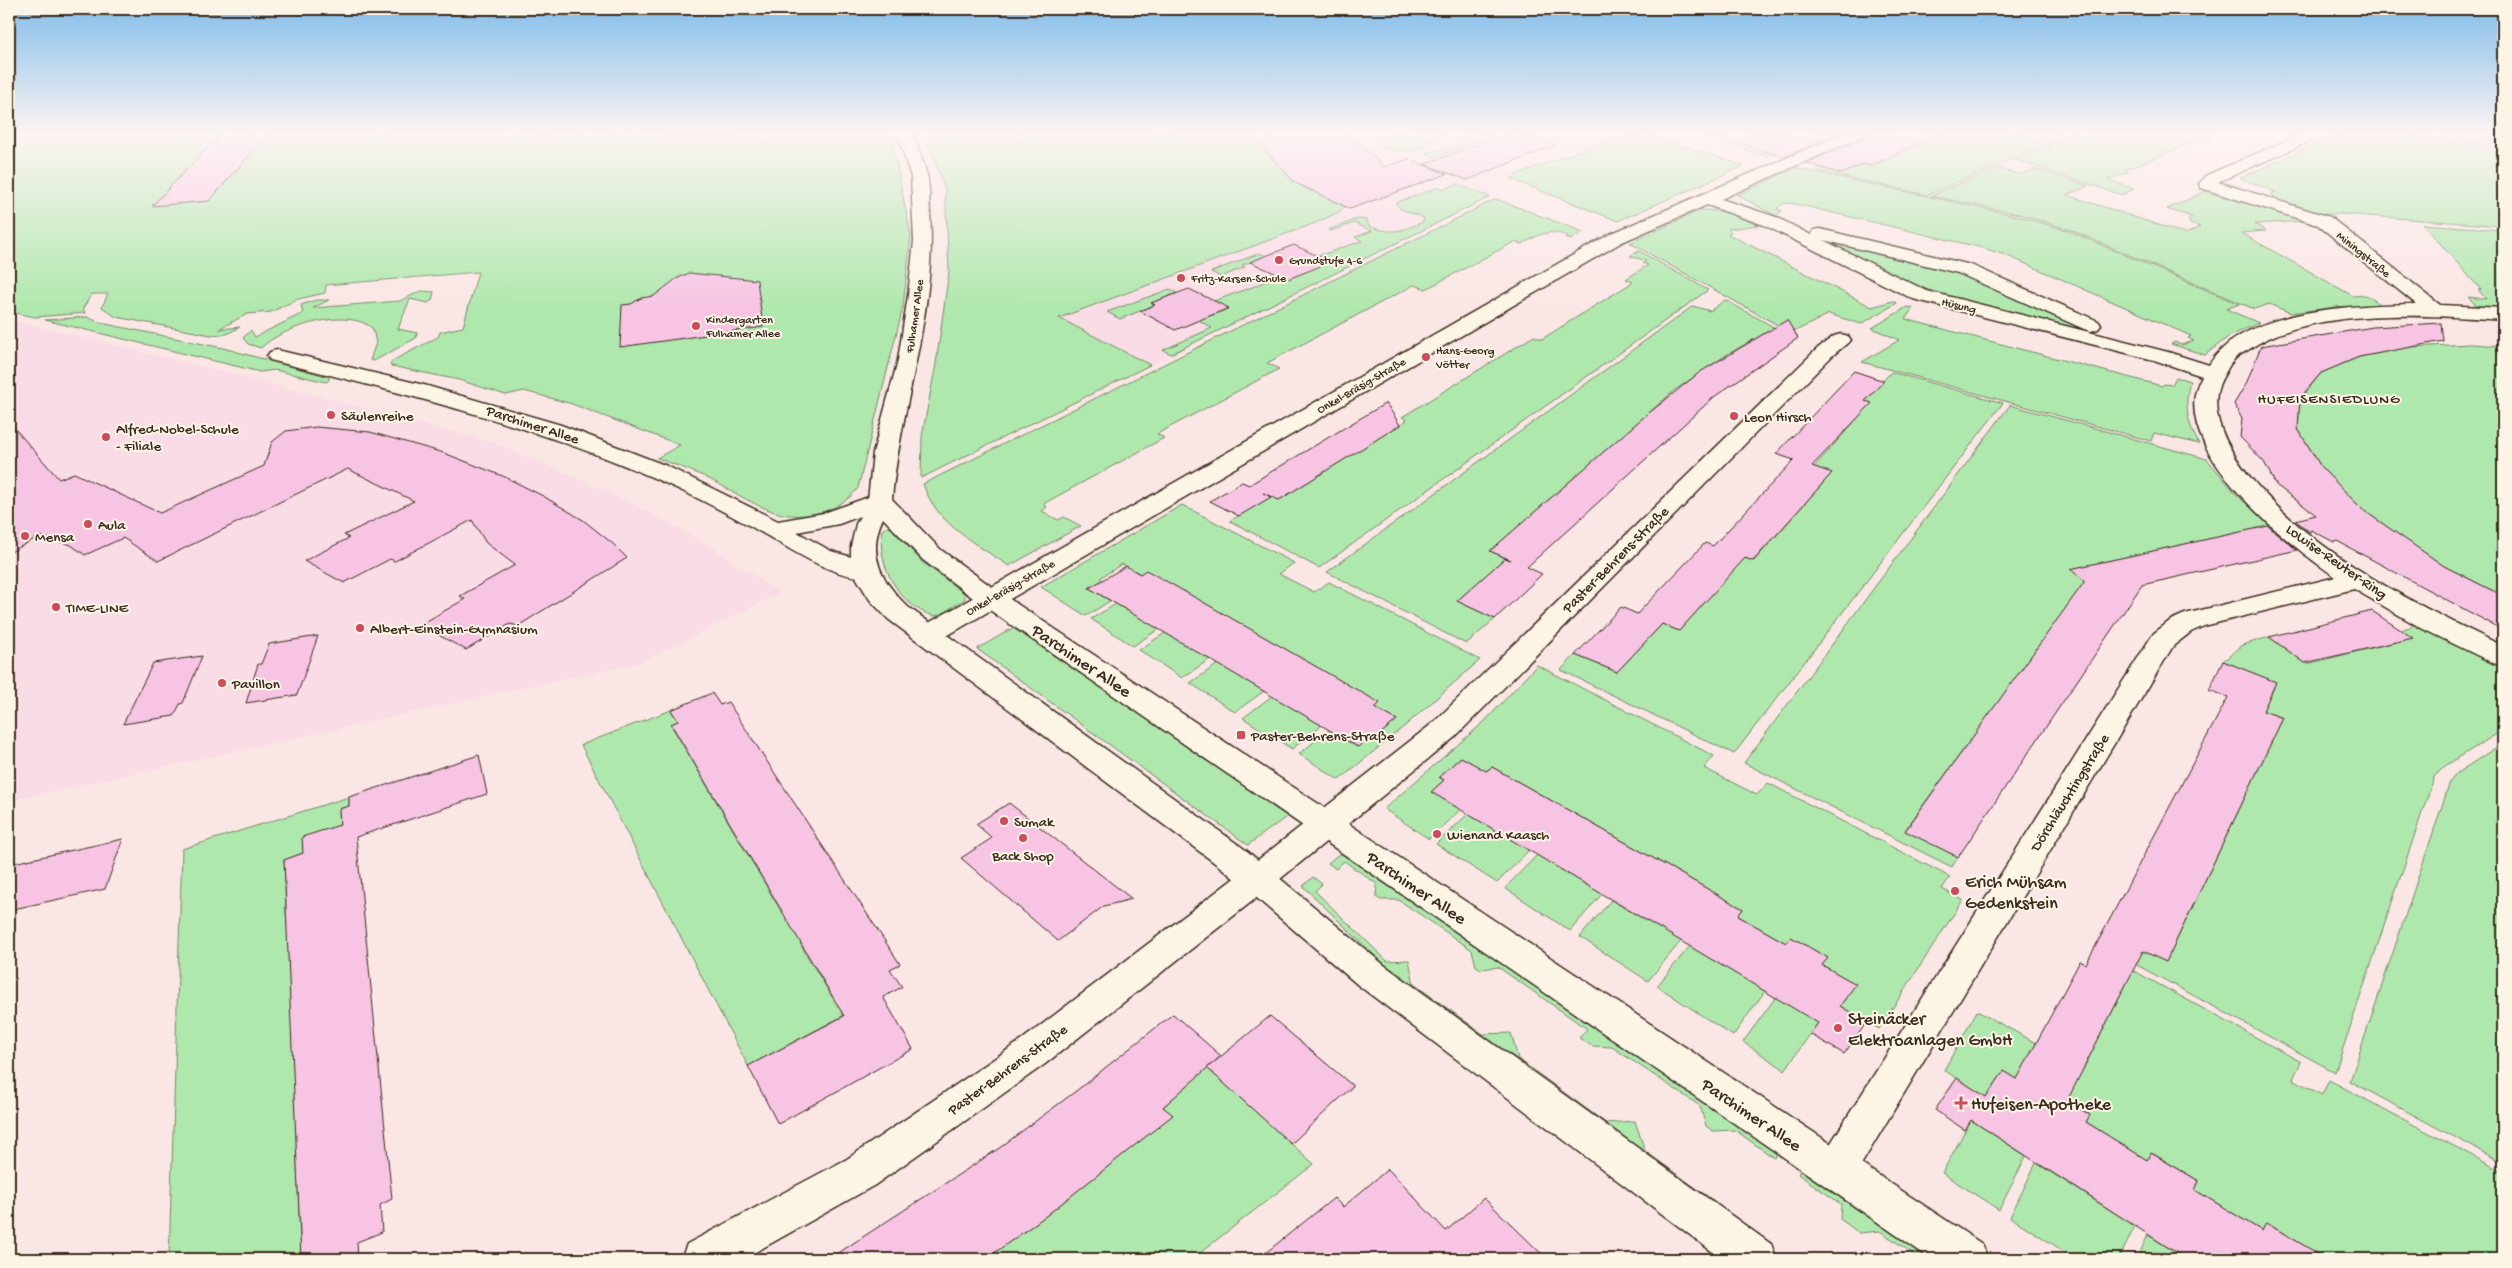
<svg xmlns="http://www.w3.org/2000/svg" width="2512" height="1268" viewBox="0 0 2512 1268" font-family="'Gochi Hand',sans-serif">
<rect width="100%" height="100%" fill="#fae6e5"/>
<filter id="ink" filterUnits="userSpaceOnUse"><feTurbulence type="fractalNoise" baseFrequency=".02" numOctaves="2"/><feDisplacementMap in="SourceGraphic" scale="10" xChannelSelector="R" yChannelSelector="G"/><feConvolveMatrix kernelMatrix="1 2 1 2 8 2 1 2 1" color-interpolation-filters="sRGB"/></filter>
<g filter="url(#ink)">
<g fill="#f9dce5">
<path d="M977,132H1631L1518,174L1499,183L1512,189L1490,197L1150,365L1052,315Z"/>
<path d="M9,319L315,395L493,443L559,470L637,506L710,546L780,593L641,662L9,801Z"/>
</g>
<g fill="#afe8ad" stroke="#758966">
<path d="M9,132H890L911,236L903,307L858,488C840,512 803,521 775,512C750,504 727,487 703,476C688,469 672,464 657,458L680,445L572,404L524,391L506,395L459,380L391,366L390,363L394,360L438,337L440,332L463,327L478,272L326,285L325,293L298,299L271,312L247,314L219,329L240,327L227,334L211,335L116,317L102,307L108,294H92L83,308L85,313L35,317L15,313L9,315Z"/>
<path d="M925,132H1250L1275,160L1319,180L1301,186L1311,191L1330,185L1345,206L1339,212L1313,224L1059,318L1150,365L921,478L922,436L936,364L949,271L945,189Z"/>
<path d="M1392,132H1451L1418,146H1433C1415,151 1390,156 1374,143L1376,138Z"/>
<path d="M1473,132L1494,136L1435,157L1425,153C1435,150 1454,149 1461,143L1459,140Z"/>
<path d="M1631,132H1640L1744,166L1618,221L1511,179L1518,174Z"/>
<path d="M1690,132H1769L1766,133L1777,152L1768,157Z"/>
<path d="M1944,132H2077L1927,195L1817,171L1821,168L1844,173L1864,164L1871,166Z"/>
<path d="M2084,132H2219L2125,170L2128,172L2108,180L2134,189L2122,195L2016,160Z"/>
<path d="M2343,132H2396L2503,153V226L2341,214C2317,216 2290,208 2270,194L2276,192L2240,178Z"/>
<path d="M2410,132H2503V142L2492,140L2491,147Z"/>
<path d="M1796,168L2018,216L2069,231L2239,304L2226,309L2259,323L2228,337L2205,355L2171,344L2175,342L2181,345L2194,341L2188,338L2191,336L2008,256L1983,248L1791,203L1782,204L1777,209L1782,211L1776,216L1737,195Z"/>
<path d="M1998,168L2020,175L2035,169L2088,186L2067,195L2186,234L2200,227L2190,224L2188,219L2192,217L2167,209L2206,191L2306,221L2255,224L2266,231L2241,233L2353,296L2366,295L2380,304L2336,307L2291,313L2269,304L2254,309L2071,230L2019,214L1931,196Z"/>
<path d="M1456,184L1490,197L1171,354L1163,350L1212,328L1192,316L1199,313L1207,317L1228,309L1214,301L1255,286L1318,256L1362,241L1355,237L1372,231L1354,223L1331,231L1328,230L1357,219L1366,220L1369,226C1392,235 1401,231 1423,222L1424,218L1401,209L1395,203L1439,187L1445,189Z"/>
<path d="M1496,199L1583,232L1571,240L1566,238L1568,236C1547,229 1541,234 1522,244L1514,242L1426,289L1414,285L1267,363L1279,369L1157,434L1164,438L1043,504L1047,507L1042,511L1058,520L1064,517L1081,526L1009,566C975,543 937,525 923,484Z"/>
<path d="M1701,210L1721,211L1759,225L1728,229L1731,232L1728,234L1872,307L1893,301L1897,303L1861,324L1829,314L1792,333L1630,243Z"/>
<path d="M2423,224L2503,230V308L2477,306L2468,297L2486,299L2478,290H2481Z"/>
<path d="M1828,240L1950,269L2080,326L2077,329L1936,294L1824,242Z"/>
<path d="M1639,251L1708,290L1319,568L1230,521L1271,496L1279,500L1407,420L1402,417L1534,336L1542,339L1633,282L1626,279L1648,265L1643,263L1646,261L1630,256Z"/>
<path d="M1260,253L1266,256L1242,265L1245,267L1221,277L1211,272Z"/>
<path d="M1170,289L1177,293L1151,303L1155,305L1120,319L1107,312Z"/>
<path d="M421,291L434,292L432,300L428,303L410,299L398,329L417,333L416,338L374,361L370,360L376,343L373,329C350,306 281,327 261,348L248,344L243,338L251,330L255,337L303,313L301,305L316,300H329L313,308L400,301Z"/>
<path d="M1725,300L1788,335L1782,337L1767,332L1726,355L1675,390L1490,551L1505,558L1457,601L1495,619L1466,644L1327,572L1693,306L1710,311Z"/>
<path d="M1907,307L1913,308L1905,319L2162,386L2164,384L2172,385L2176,377L2190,381C2184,404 2187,423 2199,444L2154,433L2151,441L1862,362L1899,340L1872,328Z"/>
<path d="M87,317L101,323L223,348L329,377V380L326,382L275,370L260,372L45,320Z"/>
<path d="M2471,344L2503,346V596L2442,565L2363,510L2321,467L2298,429L2300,400L2321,373L2359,357L2410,347Z"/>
<path d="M1891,372L2003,403L1734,754L1561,670L1575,655L1617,672L1662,624L1679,631L1744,558L1754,561L1831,474L1814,467L1871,403L1865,401Z"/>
<path d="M2010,405L2207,459L2237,495L2277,531L2259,535L2250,530L2071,569L2103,594L2071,602L1905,830L1958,857L1952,867L1744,763Z"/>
<path d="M1182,505L1294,563L1279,574L1314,592L1329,582L1480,660L1406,725L1339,780L1299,754L1329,730L1357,747L1370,736L1374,739L1397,720L1375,708L1380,703L1122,564L1100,578L1103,580L1089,588L1110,601L1086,616L1041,587Z"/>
<path d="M886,527L891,528L922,562L965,594V599L940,615L933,616C898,605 877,565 882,530Z"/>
<path d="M1116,604L1159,629L1133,646L1091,619Z"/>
<path d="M2418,624L2503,666V730L2445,766L2434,777L2335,1072L2098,944L2104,931L2166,962L2283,718L2263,711L2275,682L2223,661L2243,645L2269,637L2307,664L2412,638L2401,630Z"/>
<path d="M1013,628L1289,815L1248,845L977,649Z"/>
<path d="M1165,633L1210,659L1182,678L1139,650Z"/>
<path d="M1218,664L1264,691L1235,712L1190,683Z"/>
<path d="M1537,665L1714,756L1704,768L1757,795L1768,783L1950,877L1942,889L1963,900L1879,1029L1840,1006L1855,984L1822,965L1828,958L1791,937L1786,943L1738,916L1743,909L1492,767L1486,771L1461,757L1439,777L1444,780L1431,792L1461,809L1429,839L1384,809L1485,721Z"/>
<path d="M1272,696L1322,725L1292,749L1243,718Z"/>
<path d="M671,710L678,721L671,725L781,911L790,907L809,939L800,944L832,997L842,993L852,1011L748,1066L581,745Z"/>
<path d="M2503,743V1163L2350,1081L2450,782L2457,773Z"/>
<path d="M349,797V806L339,809L340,825L303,853L284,860L286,912L310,1154L297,1160L300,1239L315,1258L169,1259L182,849Z"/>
<path d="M1468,814L1529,850L1497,883L1436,844Z"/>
<path d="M1340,853L1348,858L1778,1152L1774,1158L1735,1130L1713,1131L1706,1126L1700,1106L1612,1047L1592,1046L1579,1038L1587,1029L1498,967L1481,969L1476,966L1472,950L1399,900H1381L1376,897L1377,884L1344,861L1336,869L1328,863Z"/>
<path d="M1537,855L1602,894L1570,931L1505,888Z"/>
<path d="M1313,877L1322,884L1315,891L1387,961L1409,960L1414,984L1483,1034L1511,1033L1518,1059L1606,1123L1635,1121L1645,1151L1714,1201L1711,1205L1411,987L1382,963L1303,886Z"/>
<path d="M1611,900L1681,941L1648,981L1580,937Z"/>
<path d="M1690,946L1765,991L1733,1036L1657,986Z"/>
<path d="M2125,966L2301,1062L2293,1079L2322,1095L2329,1080L2503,1172V1259H2317L2319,1255L2267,1223L2262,1231L2195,1190L2199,1181L2152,1153L2147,1160L2086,1122L2090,1115L2047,1088L2042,1095L2004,1071L1986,1097L1944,1070L1977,1011L2036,1043L2040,1036L2087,1061L2126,985Z"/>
<path d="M1776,997L1818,1023L1785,1070L1743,1042Z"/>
<path d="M1207,1068L1314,1164L1192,1259H986L1047,1215L1172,1115L1163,1107Z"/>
<path d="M1971,1120L2026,1156L1999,1210L1942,1173Z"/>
<path d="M2036,1163L2135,1226L2119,1259H2076L2010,1217Z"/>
<path d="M1801,1169L1935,1259H1921L1880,1231L1859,1233L1840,1219L1841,1204L1798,1174Z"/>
<path d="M2148,1235L2186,1259H2137Z"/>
</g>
<g fill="#f7c4e4" stroke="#3b2a1e">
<path d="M222,132H270L209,201L152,206Z"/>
<path d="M1249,132H1348L1384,167L1408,159L1447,174L1350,209L1294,182Z"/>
<path d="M1514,132L1556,145L1467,180L1424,164Z"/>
<path d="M1726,132H1843L1784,157L1725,139Z"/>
<path d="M1870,132H1944L1871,166L1864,164L1841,174L1806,163L1866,137Z"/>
<path d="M1294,245L1331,262L1288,279L1250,262Z"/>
<path d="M689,273L757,280L763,327L620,347L622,305L631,304L641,298L654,296L676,279Z"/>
<path d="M1189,289L1229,308L1175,330L1140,311L1155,305L1151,303Z"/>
<path d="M1787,320L1798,338L1714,397L1527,567L1542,574L1495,619L1457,601L1505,558L1511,560L1490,551L1639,421L1700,372Z"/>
<path d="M2441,323L2443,341L2359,357L2321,373L2300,398L2298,429L2321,467L2363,510L2444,566L2503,596V630L2337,541L2334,542L2311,530L2310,532L2295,520L2316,515L2276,485L2264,462L2240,437L2242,419L2234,404L2246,384L2261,346L2373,327Z"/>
<path d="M1854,371L1884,381L1865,401L1872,403L1812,466L1832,473L1753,561L1745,558L1679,631L1662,624L1617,672L1575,655L1621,607L1637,614L1705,543L1713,546L1794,460L1776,454Z"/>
<path d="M1386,403L1400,425L1279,500L1263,493L1271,497L1239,516L1210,501L1242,482L1249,485Z"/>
<path d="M9,422L59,479L74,473L160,513L264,466L272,442L286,431L316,427L370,432L444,453L505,477L543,496L583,520L612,543L627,558L518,626L510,624L466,650L420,625L465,599L460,596L515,565L486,543L472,520L395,561L390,559L344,583L304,561L349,538L344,535L414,501L348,469L158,561L123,538L85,555L71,545L40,536L9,553Z"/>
<path d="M2268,526L2297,550L2142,585L1958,857L1905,831L2085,581L2070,569Z"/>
<path d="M1126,566L1140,574L1146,570L1166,581L1380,703L1375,708L1397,720L1374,739L1370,736L1358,747L1089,588Z"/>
<path d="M2372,611L2413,638L2305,663L2269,637Z"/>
<path d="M318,636L297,695L246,703L258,664H261L269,644Z"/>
<path d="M202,656L183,703L180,704L174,716L123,724L153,663Z"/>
<path d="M2223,661L2276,682L2263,711L2283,718L2166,962L2143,951L2067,1101L2090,1115L2086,1122L2147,1160L2151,1153L2199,1181L2195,1190L2262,1231L2266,1223L2327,1259H2186L1971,1120L1965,1130L1935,1110L1957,1078L1986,1097L2004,1071L2017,1079L2080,961L2086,964L2228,697L2209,690Z"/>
<path d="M712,693L720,705L728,702L900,964L890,969L902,987L883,997L913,1049L778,1124L748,1066L844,1016L671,724L678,721L671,710Z"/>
<path d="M479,755L487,794L356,837L392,1199L380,1205L382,1232L357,1242L358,1259H301L284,860L303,853L302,837L340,825L339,809L349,806V797Z"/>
<path d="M1461,757L1486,771L1492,767L1743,909L1738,916L1786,943L1791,937L1828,958L1822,965L1856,984L1840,1006L1867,1022L1844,1054L1810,1034L1818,1023L1431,792L1444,780L1439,777Z"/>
<path d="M1009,803L1132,899L1104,906L1058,941L961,858L992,838L976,824Z"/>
<path d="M123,839L105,889L9,910V864Z"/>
<path d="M1173,1014L1221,1056L1163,1107L1173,1115L1047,1215L986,1259H829L998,1149L1076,1091Z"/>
<path d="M1270,1016L1353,1086L1291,1144L1207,1068Z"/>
<path d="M1388,1169L1446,1231L1484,1198L1547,1259H1258L1334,1198L1343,1207Z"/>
</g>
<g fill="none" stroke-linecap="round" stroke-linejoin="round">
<defs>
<g id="minor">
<path d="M1847,132H1868L1865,135L1721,199L1776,217L1811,235L1814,230L1820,229L1971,265L2098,321L2101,325L2098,329L2091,331L2084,329L1958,273L1823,240L1927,291L2168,352L2209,365C2243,308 2357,305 2416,304L2318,225L2201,188L2199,184L2205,176L2306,132H2327L2324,135L2218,182L2330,217L2440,305L2503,308V320C2429,315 2310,306 2248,350C2243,353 2236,356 2233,361C2229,365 2226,372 2223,377C2204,410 2229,451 2250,477C2315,556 2413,603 2503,646V666L2493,663L2423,629L2354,589L2204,626L2191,632L2173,646L1850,1183L1836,1189L1822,1183L1816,1170L1822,1157L2153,634L2171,620L2185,614L2336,577C2288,545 2162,444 2202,376L2154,360L1913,299L1764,225L1707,205L1622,242L938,641L928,644L918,641L914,635L918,629L1610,234Z"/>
<path d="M1841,334L1848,336L1851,340L1832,356L1455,737L1269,888L1045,1064L875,1185L743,1259H681L687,1244L847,1159L1019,1042L1245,870L1433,723L1818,348L1834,336Z"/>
<path d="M277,350L424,385L561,425L667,466L778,521L824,513L880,493L889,495L892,500L889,505L839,524L797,532L831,551L875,564L879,570L875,576C841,584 793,550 764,534C744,522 722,511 701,500C564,432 417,397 270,360L267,356L270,352Z"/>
</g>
<path id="tertiary" d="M897,132H913C917,146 923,161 927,175C930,187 929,201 930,213C937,312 901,402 892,499L941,550L999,592L1982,1244L1988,1259H1931L981,604L923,560L883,518C866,554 882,582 908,607L1247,851L1384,965L1771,1244L1777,1259H1722L1358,985L1223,869L888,619L870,600L857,579L851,558V546L856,524L868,500L873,453L898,360L908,295L914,241L911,177Z"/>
</defs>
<use href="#minor" stroke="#3b2a1e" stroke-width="3"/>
<use href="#tertiary" stroke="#3b2a1e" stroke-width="3"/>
<use href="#minor" fill="#fcf5e5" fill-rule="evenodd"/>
<use href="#tertiary" fill="#fcf5e5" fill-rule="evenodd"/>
</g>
</g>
<linearGradient id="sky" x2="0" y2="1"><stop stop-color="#83bdea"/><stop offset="0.43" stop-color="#fdf4f3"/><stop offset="1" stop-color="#fdf4f3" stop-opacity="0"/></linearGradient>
<rect width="2512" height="309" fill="url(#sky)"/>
<g fill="#d1495b" stroke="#fcf5e5" stroke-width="2">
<circle cx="1279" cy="260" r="5"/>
<circle cx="1181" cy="278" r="5"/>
<circle cx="696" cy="326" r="5"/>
<circle cx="1426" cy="357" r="5"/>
<circle cx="331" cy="415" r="5"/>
<circle cx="1734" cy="416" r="5"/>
<circle cx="106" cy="437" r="5"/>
<circle cx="88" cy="524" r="5"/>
<circle cx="25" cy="536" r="5"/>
<circle cx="56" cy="607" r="5"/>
<circle cx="360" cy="628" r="5"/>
<circle cx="222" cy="683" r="5"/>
<rect x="1236" y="730" width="10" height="10" rx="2.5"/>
<circle cx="1004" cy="821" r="5"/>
<circle cx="1437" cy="834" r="5"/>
<circle cx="1023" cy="838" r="5"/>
<circle cx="1955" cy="891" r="5"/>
<circle cx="1838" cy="1028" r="5"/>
<path d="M1958.5 1095.5h5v5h5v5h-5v5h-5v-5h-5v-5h5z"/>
</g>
<g text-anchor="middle" stroke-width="4" stroke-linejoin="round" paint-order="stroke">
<g font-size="12" fill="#3b2a1e" stroke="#fcf5e5">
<text transform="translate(2364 254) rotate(39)" y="4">Miningstraße</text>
<text transform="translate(1959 305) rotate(14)" y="4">Hüsung</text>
<text transform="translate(914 316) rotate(-82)" y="4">Fulhamer Allee</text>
<text transform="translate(1361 385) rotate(-30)" y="4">Onkel-Bräsig-Straße</text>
<text transform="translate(1010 587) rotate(-30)" y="4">Onkel-Bräsig-Straße</text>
</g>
<g font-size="12" fill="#3b2a1e" stroke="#fcf5e5" text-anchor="start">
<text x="1289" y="264">Grundstufe 4-6</text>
<text x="1191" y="282">Fritz-Karsen-Schule</text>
<text x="706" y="323">Kindergarten<tspan x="706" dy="14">Fulhamer Allee</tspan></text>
<text x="1436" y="354">Hans-Georg<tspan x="1436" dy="14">Vötter</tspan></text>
</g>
<g font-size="15" letter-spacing="1" fill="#3b2a1e" stroke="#fcf5e5">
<text x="2329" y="403">HUFEISENSIEDLUNG</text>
</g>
<g font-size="15" fill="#3b2a1e" stroke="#fcf5e5" text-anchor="start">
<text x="341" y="420">Säulenreihe</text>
<text x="1744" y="421">Leon Hirsch</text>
<text x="116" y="433">Alfred-Nobel-Schule<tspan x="116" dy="17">- Filiale</tspan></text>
<text x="98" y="529">Aula</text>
<text x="35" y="541">Mensa</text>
<text x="66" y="612">TIME-LINE</text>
<text x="370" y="633">Albert-Einstein-Gymnasium</text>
<text x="232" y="688">Pavillon</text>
<text x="1251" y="740">Paster-Behrens-Straße</text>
<text x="1014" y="826">Sumak</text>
<text x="1447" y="839">Wienand Kaasch</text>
<text x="1023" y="860" text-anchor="middle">Back Shop</text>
</g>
<g font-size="15" fill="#3b2a1e" stroke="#fcf5e5">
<text transform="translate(533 424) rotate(18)" y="5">Parchimer Allee</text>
<text transform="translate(1615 559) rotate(-45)" y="5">Paster-Behrens-Straße</text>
<text transform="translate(2337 561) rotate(35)" y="5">Lowise-Reuter-Ring</text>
<text transform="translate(2069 792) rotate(-58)" y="5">Dörchläuchtingstraße</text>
<text transform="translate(1007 1069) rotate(-36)" y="5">Paster-Behrens-Straße</text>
</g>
<g font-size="18" fill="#3b2a1e" stroke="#fcf5e5">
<text transform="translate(1082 660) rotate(34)" y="6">Parchimer Allee</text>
<text transform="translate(1417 887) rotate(34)" y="6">Parchimer Allee</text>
<text transform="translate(1752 1114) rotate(34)" y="6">Parchimer Allee</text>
</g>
<g font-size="18" fill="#3b2a1e" stroke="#fcf5e5" text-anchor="start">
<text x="1965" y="887">Erich Mühsam<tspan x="1965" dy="21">Gedenkstein</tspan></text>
<text x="1848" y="1024">Steinäcker<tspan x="1848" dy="21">Elektroanlagen GmbH</tspan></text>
<text x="1971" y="1109">Hufeisen-Apotheke</text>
</g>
</g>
<rect width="2512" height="1268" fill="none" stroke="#fcf5e5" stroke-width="30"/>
<rect x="15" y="15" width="2482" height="1238" fill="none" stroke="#3b2a1e" stroke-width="2" filter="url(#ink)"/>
</svg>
